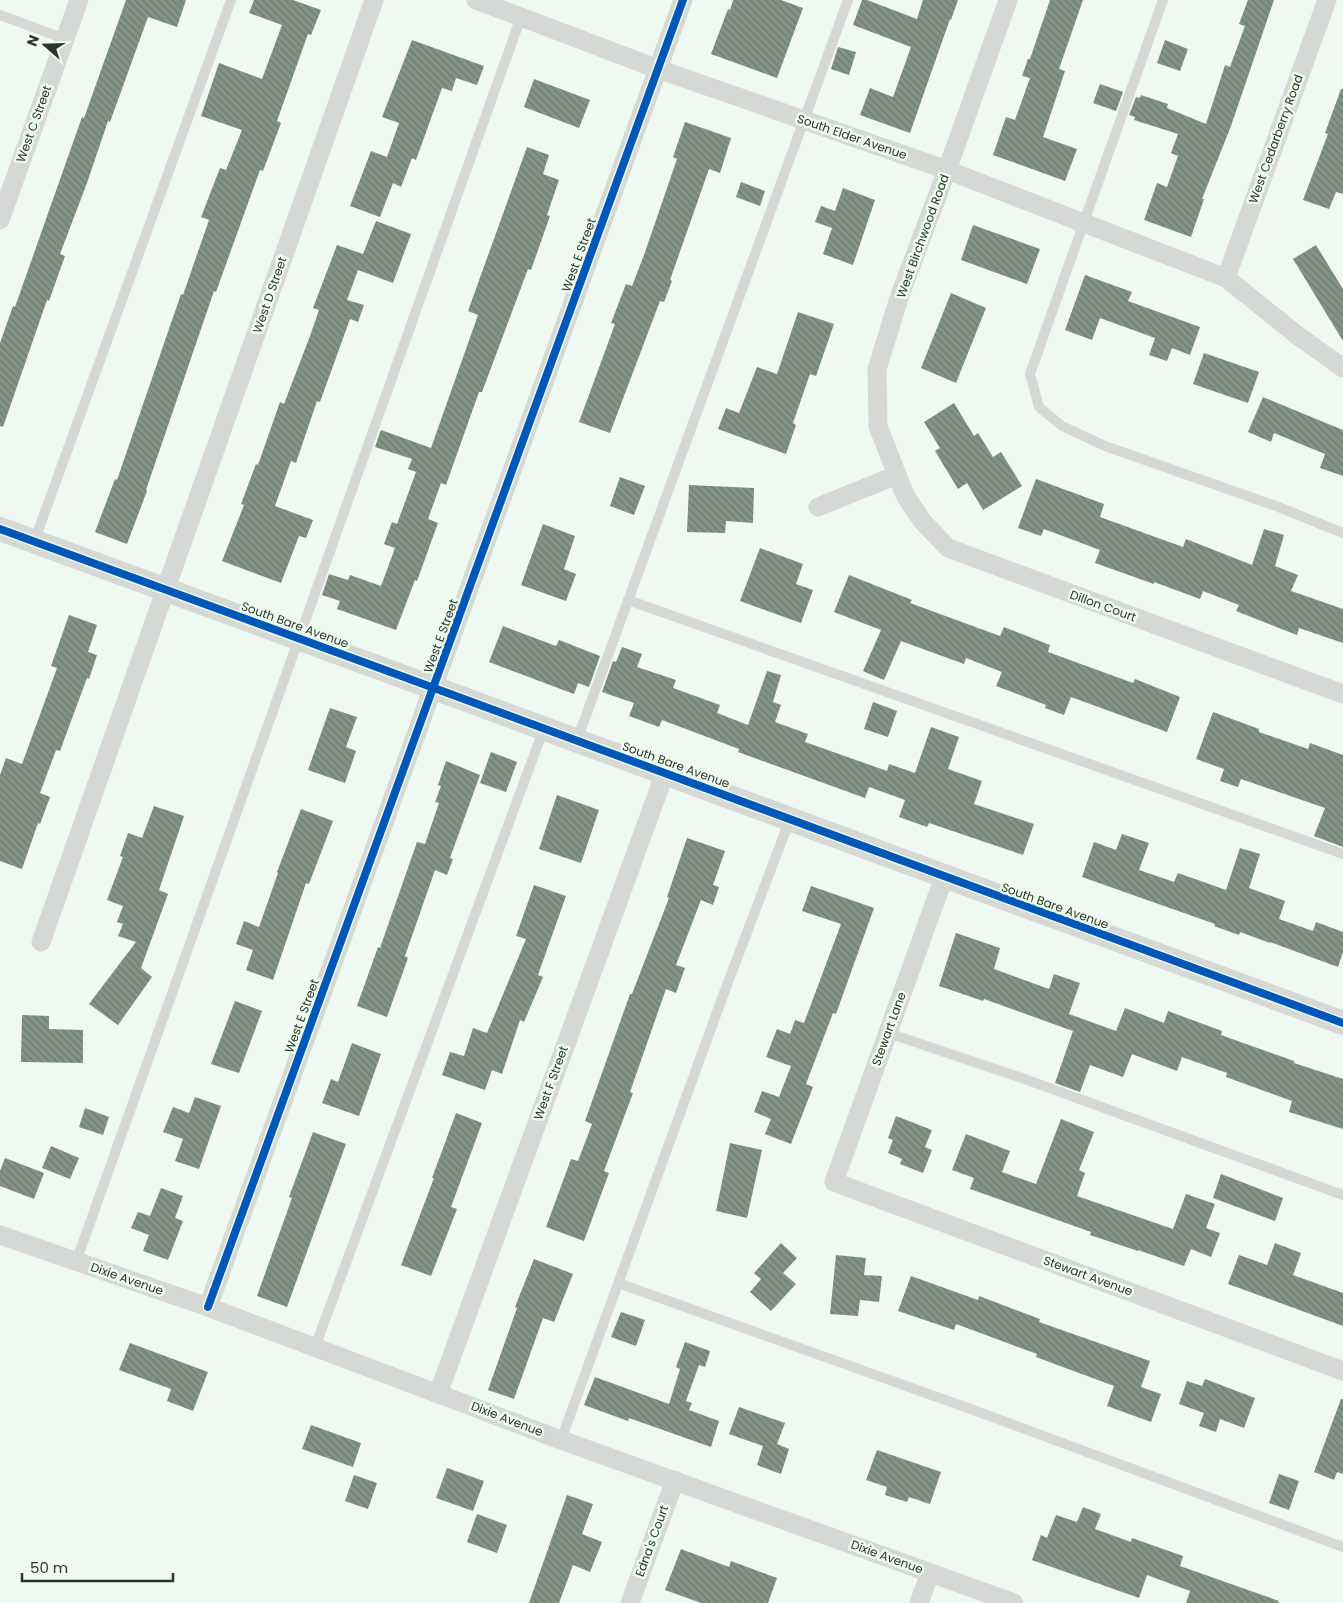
<svg xmlns="http://www.w3.org/2000/svg" width="1343" height="1603" viewBox="0 0 1343 1603" font-family="Poppins,sans-serif">
<defs>
<pattern id="building-back-hatch" width="6" height="6" patternUnits="userSpaceOnUse" patternTransform="scale(1.25)"><rect width="6" height="6" fill="#839487"/><path d="M-1 5l2 2M0 0l6 6M5-1l2 2" fill="none" stroke="#6c7a6f"/></pattern>
</defs>
<rect width="100%" height="100%" fill="#f0f9f1"/>
<g fill="url(#building-back-hatch)">
<path d="M126,0H186L177,27L148,17L110,122L108,121L87,183L60,254L65,256L49,301L47,300L3,427L0,426V343L13,306L15,307L82,117L84,118Z"/>
<path d="M254,0H293L321,10L311,35L308,34L277,121L281,123L263,171L260,170L216,292L214,291L146,490L147,491L127,544L95,532L115,479L117,480L181,294L183,295L209,220L201,217L220,168L226,170L242,130L201,116L219,63L262,79L282,25L249,13Z"/>
<path d="M733,0H781L803,8L777,78L711,54L728,9L730,10Z"/>
<path d="M862,0H867L917,19L923,0H958L951,20L950,19L910,133L860,115L870,88L893,97L911,47L853,25Z"/>
<path d="M1050,0H1083L1059,69L1065,71L1043,137L1077,149L1065,181L993,155L1006,117L1015,120L1030,78L1022,76L1028,59H1030Z"/>
<path d="M1248,0H1274L1231,126L1202,199H1204L1191,237L1144,220L1157,183L1167,187L1178,156L1171,153L1178,134L1134,120L1135,117L1129,115L1136,97L1140,98L1141,95L1168,104L1167,108L1206,124L1225,65L1230,67L1245,26L1239,24Z"/>
<path d="M412,40L484,66L477,85L456,78L452,91L442,88L416,160L412,158L401,187L393,183L380,217L350,206L371,151L387,157L399,123L382,117Z"/>
<path d="M1165,40L1188,49L1180,71L1157,63Z"/>
<path d="M838,47L856,52L849,75L831,69Z"/>
<path d="M534,79L590,100L579,128L524,107Z"/>
<path d="M1100,84L1123,92L1116,111L1093,103Z"/>
<path d="M1341,89H1343V194L1336,192L1329,209L1303,200L1328,134L1325,133Z"/>
<path d="M685,122L731,138L720,173L709,169L670,280L672,281L664,302L660,301L610,433L579,422L615,324L611,323L626,284L632,286L644,255L677,159L673,157Z"/>
<path d="M527,147L549,155L543,174L559,180L547,215L550,216L531,270L528,269L482,392H479L446,485L441,483L428,519L438,523L417,581L415,580L396,630L337,609L340,601L322,595L329,574L348,580L350,575L381,586L395,548L384,544L392,522L397,524L416,472L408,469L412,459L375,447L380,432L381,430L431,448L478,315L468,311Z"/>
<path d="M741,182L765,191L760,206L736,197Z"/>
<path d="M843,188L875,200L853,265L823,254L832,228L815,222L821,206L835,211Z"/>
<path d="M376,221L411,234L393,283L358,270L347,300L364,305L358,322L350,319L320,402L317,401L296,463L291,461L275,506L313,520L306,538L299,536L281,583L222,561L244,505L241,504L256,464L258,465L280,402L284,404L310,336L319,310L313,308L337,245L363,254Z"/>
<path d="M973,225L1040,249L1027,284L961,260Z"/>
<path d="M1316,245L1343,289V341L1293,259Z"/>
<path d="M1085,275L1132,292L1128,301L1200,327L1190,355L1172,348L1167,361L1149,355L1155,338L1100,318L1092,340L1065,330Z"/>
<path d="M951,293L986,308L956,383L921,368Z"/>
<path d="M798,312L834,324L816,376L810,374L793,423L796,425L786,454L718,429L726,408L739,413L757,367L777,374Z"/>
<path d="M1204,353L1259,372L1248,403L1193,384Z"/>
<path d="M1263,397L1343,430V476L1320,468L1325,454L1274,433L1271,442L1248,432Z"/>
<path d="M954,403L974,436L978,433L993,457L1001,452L1022,486L983,510L967,483L958,489L935,451L940,448L924,422Z"/>
<path d="M620,477L645,486L634,515L610,506Z"/>
<path d="M1036,479L1104,504L1100,517L1183,547L1186,539L1252,565L1264,529L1284,535L1275,566L1298,575L1291,591L1343,609V643L1299,628L1297,635L1236,611L1239,605L1203,591L1200,599L1154,582V584L1095,563L1100,550L1044,529L1041,536L1018,528Z"/>
<path d="M689,485L754,488L753,523L726,521L725,533L687,532Z"/>
<path d="M543,524L575,536L564,569L576,574L566,601L521,585Z"/>
<path d="M760,548L803,564L796,584L813,590L801,623L740,601Z"/>
<path d="M849,575L912,600L910,603L1000,636L1004,627L1050,645L1048,652L1133,683L1135,679L1180,697L1167,732L1071,697L1064,715L1045,708L1046,705L996,686L1002,672L966,658L964,664L901,641L884,680L863,671L881,630L834,612Z"/>
<path d="M69,615L97,625L88,652L97,655L89,679L87,678L60,751L56,750L40,793L50,797L40,824L38,823L22,869L0,861V775L6,758L22,764L57,668L51,666Z"/>
<path d="M503,626L556,646L559,640L600,656L589,687L578,683L574,694L489,662Z"/>
<path d="M622,647L642,654L637,667L676,680L673,688L720,705L717,713L748,725L767,671L781,675L773,702L781,705L775,722L808,734L805,742L887,771L889,764L915,773L931,727L959,737L948,769L982,781L974,804L1034,824L1023,855L929,823L927,827L899,817L905,800L869,787L865,798L738,752L739,749L662,720L659,727L629,716L634,703L602,692L613,661L616,662Z"/>
<path d="M873,702L897,711L888,737L864,729Z"/>
<path d="M330,708L357,717L346,747L356,751L345,783L308,770Z"/>
<path d="M1213,712L1259,729V732L1308,749L1310,743L1343,755V847L1314,836L1325,808L1241,779L1238,787L1220,781L1224,769L1196,759Z"/>
<path d="M491,752L517,762L506,792L480,783Z"/>
<path d="M446,761L480,775L450,858L453,859L447,875L435,870L405,956L408,958L387,1017L357,1006L378,947L380,948L417,842L425,844L439,803L435,802L441,786L438,785Z"/>
<path d="M557,795L599,810L581,863L539,849Z"/>
<path d="M154,806L184,816L159,890L168,894L141,968L152,977L118,1025L89,1004L136,942L118,936L123,924L117,922L123,906L107,900L123,857L120,856L128,833L142,838Z"/>
<path d="M301,809L333,821L309,884L306,883L273,980L246,970L253,950L236,944L244,921L259,927L278,873L277,872Z"/>
<path d="M1122,834L1149,843L1139,870L1174,882L1178,873L1226,890L1240,848L1260,854L1249,888L1285,901L1279,919L1313,931L1316,922L1343,932V952L1338,967L1270,942V943L1240,932L1239,935L1214,926L1215,924L1082,877L1094,842L1116,850Z"/>
<path d="M687,838L725,851L713,885L719,887L713,905L701,900L676,965L685,968L676,993L666,989L630,1092L633,1093L604,1171L609,1173L584,1241L546,1227L571,1159L578,1161L592,1124L585,1121L630,994H632L669,898L667,897Z"/>
<path d="M534,885L566,896L538,975L543,977L524,1022L520,1020L502,1074L492,1070L485,1090L442,1075L450,1052L464,1056L473,1028L487,1033L526,939L516,936Z"/>
<path d="M811,886L874,908L836,1014L833,1013L806,1084L813,1087L791,1144L765,1134L771,1119L754,1112L762,1091L779,1097L791,1066L766,1057L777,1029L790,1034L795,1020L804,1023L841,924L802,911Z"/>
<path d="M956,933L1000,948L994,969L1049,989L1054,974L1080,983L1069,1014L1116,1031L1125,1008L1164,1023L1168,1011L1222,1031L1221,1035L1294,1061V1063L1343,1079V1129L1289,1112L1292,1101L1226,1077L1227,1073L1182,1057L1177,1071L1132,1054L1123,1077L1090,1065L1080,1092L1055,1083L1073,1031L984,999L983,1001L939,986Z"/>
<path d="M235,1001L262,1011L239,1073L211,1064Z"/>
<path d="M22,1015L49,1016V1029L83,1030V1063L21,1062Z"/>
<path d="M352,1043L381,1054L359,1116L322,1103L331,1079L338,1082Z"/>
<path d="M195,1097L221,1106L199,1169L175,1161L183,1139L163,1132L173,1107L189,1113Z"/>
<path d="M85,1108L109,1117L103,1135L79,1127Z"/>
<path d="M456,1113L482,1123L451,1207L457,1209L431,1276L401,1265L434,1178H432Z"/>
<path d="M896,1116L932,1130L925,1147L932,1150L923,1173L900,1164L902,1159L888,1153L893,1140L888,1138Z"/>
<path d="M1061,1119L1094,1132L1079,1170L1085,1173L1077,1196L1173,1229L1186,1194L1215,1204L1206,1228L1220,1233L1211,1257L1191,1249L1184,1266L1138,1250V1251L1090,1235L1091,1232L970,1189L974,1178L952,1170L966,1134L1010,1151L1002,1172L1036,1184Z"/>
<path d="M313,1132L346,1144L287,1307L257,1296L292,1198L289,1197Z"/>
<path d="M730,1143L762,1150L747,1218L716,1211Z"/>
<path d="M51,1146L79,1158L70,1179L42,1168Z"/>
<path d="M5,1158L44,1173L34,1199L0,1186V1171Z"/>
<path d="M1221,1174L1283,1198L1275,1221L1213,1198Z"/>
<path d="M161,1188L183,1196L175,1218L183,1221L168,1260L143,1251L149,1235L131,1228L138,1212L150,1216Z"/>
<path d="M781,1243L797,1258L783,1273L796,1284L771,1311L750,1292L761,1279L754,1273Z"/>
<path d="M1275,1243L1301,1253L1293,1275L1343,1293V1326L1228,1284L1239,1255L1267,1265Z"/>
<path d="M836,1255L866,1258L864,1275L882,1276L879,1302L860,1300L858,1316L830,1314Z"/>
<path d="M534,1259L573,1274L554,1322L543,1318L514,1399L488,1390L517,1308L515,1307Z"/>
<path d="M911,1276L978,1300L979,1296L1040,1319L1039,1322L1150,1361L1141,1387L1161,1394L1151,1422L1107,1406L1114,1386L1036,1357L1037,1354L956,1324L954,1330L898,1311Z"/>
<path d="M621,1312L645,1320L636,1346L611,1337Z"/>
<path d="M685,1342L710,1351L705,1367L699,1365L686,1401L692,1403L689,1410L719,1421L711,1447L629,1418L628,1421L584,1405L595,1377L669,1404L680,1369L676,1367Z"/>
<path d="M130,1343L208,1372L193,1411L167,1401L171,1389L119,1370Z"/>
<path d="M1205,1379L1255,1398L1244,1428L1220,1419L1216,1432L1199,1426L1204,1413L1179,1404L1187,1381L1202,1386Z"/>
<path d="M1341,1399H1343V1474L1337,1472L1334,1480L1314,1472Z"/>
<path d="M739,1407L785,1423L777,1444L789,1449L781,1474L757,1465L763,1446L729,1434Z"/>
<path d="M311,1425L361,1443L353,1467L302,1449Z"/>
<path d="M877,1450L941,1472L930,1504L909,1497L907,1502L885,1495L887,1487L866,1480Z"/>
<path d="M447,1468L484,1481L473,1511L436,1498Z"/>
<path d="M1279,1474L1299,1481L1289,1510L1269,1503Z"/>
<path d="M354,1475L377,1483L368,1509L345,1501Z"/>
<path d="M567,1495L593,1504L582,1534L602,1542L590,1572L573,1565L559,1603H529Z"/>
<path d="M1083,1507L1101,1514L1095,1529L1131,1542L1132,1538L1183,1556L1180,1566L1279,1601L1278,1603H1186L1190,1591L1147,1575L1139,1598L1032,1560L1041,1535L1047,1538L1056,1515L1077,1522Z"/>
<path d="M477,1514L507,1525L497,1553L467,1542Z"/>
<path d="M681,1549L729,1567L731,1561L777,1578L768,1603H701L665,1590Z"/>
</g>
<g fill="none" stroke-linecap="round" stroke-linejoin="round">
<g stroke="#d5d8d5" stroke-width="10">
<path d="M1163,0L1030,374L1039,407L1062,426L1105,446L1276,506L1343,533"/>
<path d="M0,15L65,39"/>
<path d="M34,542L231,0"/>
<path d="M628,600L1343,854"/>
<path d="M577,740L848,0"/>
<path d="M888,1033L1022,1078L1343,1195"/>
<path d="M76,1262L521,17"/>
<path d="M618,1283L979,1412L1343,1547"/>
<path d="M315,1347L544,728"/>
<path d="M561,1440L724,993L790,819"/>
</g>
<g stroke="#d5d8d5" stroke-width="19">
<path d="M476,0L658,69L947,170L1226,278L1297,335L1343,368"/>
<path d="M1008,0L947,170L900,295L877,369L878,426L897,475L906,497L923,522L948,548L1343,694"/>
<path d="M0,220L79,0"/>
<path d="M1226,278L1327,0"/>
<path d="M818,507L897,475"/>
<path d="M944,877L834,1182L1343,1371"/>
<path d="M41,942L374,0"/>
<path d="M0,1235L208,1307L561,1440L1014,1603"/>
<path d="M208,1307L683,0"/>
<path d="M438,1394L665,773"/>
<path d="M630,1603L675,1480"/>
<path d="M919,1603L930,1573"/>
</g>
<path stroke="#d5d8d5" stroke-width="24" d="M0,529L434,688L1343,1023"/>
<defs>
<g id="cycleway">
<path d="M0,529L434,688L1343,1023"/>
<path d="M208,1307L683,0"/>
</g>
</defs>
<use href="#cycleway" stroke="#ecfdee" stroke-width="11"/>
<use href="#cycleway" stroke="#0057b8" stroke-width="8"/>
</g>
<g text-anchor="middle" stroke-width="5" stroke-linejoin="round" paint-order="stroke">
<g font-size="12" fill="#2d342e" stroke="#ecfdee">
<text transform="translate(34 124) rotate(-70)" y="4">West C Street</text>
<text transform="translate(852 137) rotate(19)" y="4">South Elder Avenue</text>
<text transform="translate(1276 139) rotate(-70)" y="4">West Cedarberry Road</text>
<text transform="translate(923 236) rotate(-70)" y="4">West Birchwood Road</text>
<text transform="translate(579 255) rotate(-70)" y="4">West E Street</text>
<text transform="translate(270 295) rotate(-71)" y="4">West D Street</text>
<text transform="translate(1103 606) rotate(20)" y="4">Dillon Court</text>
<text transform="translate(295 625) rotate(20)" y="4">South Bare Avenue</text>
<text transform="translate(441 636) rotate(-70)" y="4">West E Street</text>
<text transform="translate(676 765) rotate(20)" y="4">South Bare Avenue</text>
<text transform="translate(1055 906) rotate(20)" y="4">South Bare Avenue</text>
<text transform="translate(302 1016) rotate(-70)" y="4">West E Street</text>
<text transform="translate(889 1029) rotate(-70)" y="4">Stewart Lane</text>
<text transform="translate(551 1083) rotate(-70)" y="4">West F Street</text>
<text transform="translate(1088 1276) rotate(20)" y="4">Stewart Avenue</text>
<text transform="translate(127 1279) rotate(19)" y="4">Dixie Avenue</text>
<text transform="translate(507 1419) rotate(21)" y="4">Dixie Avenue</text>
<text transform="translate(652 1541) rotate(-70)" y="4">Edna's Court</text>
<text transform="translate(887 1557) rotate(20)" y="4">Dixie Avenue</text>
</g>
</g>
<g transform="translate(45 45) rotate(290)" stroke="#ecfdee" stroke-width="4" paint-order="stroke">
<path d="M0-4L9 19L0 12L-9 19Z" fill="#2d342e"/>
<text y="-8" font-size="14" font-weight="bold" text-anchor="middle" fill="#2d342e">N</text>
</g>
<path d="M22 1573v8h151v-8" fill="none" stroke="#2d342e" stroke-width="2.5"/>
<text x="30" y="1573" font-size="15" fill="#2d342e" stroke="#ecfdee" stroke-width="4" paint-order="stroke">50 m</text>
</svg>
